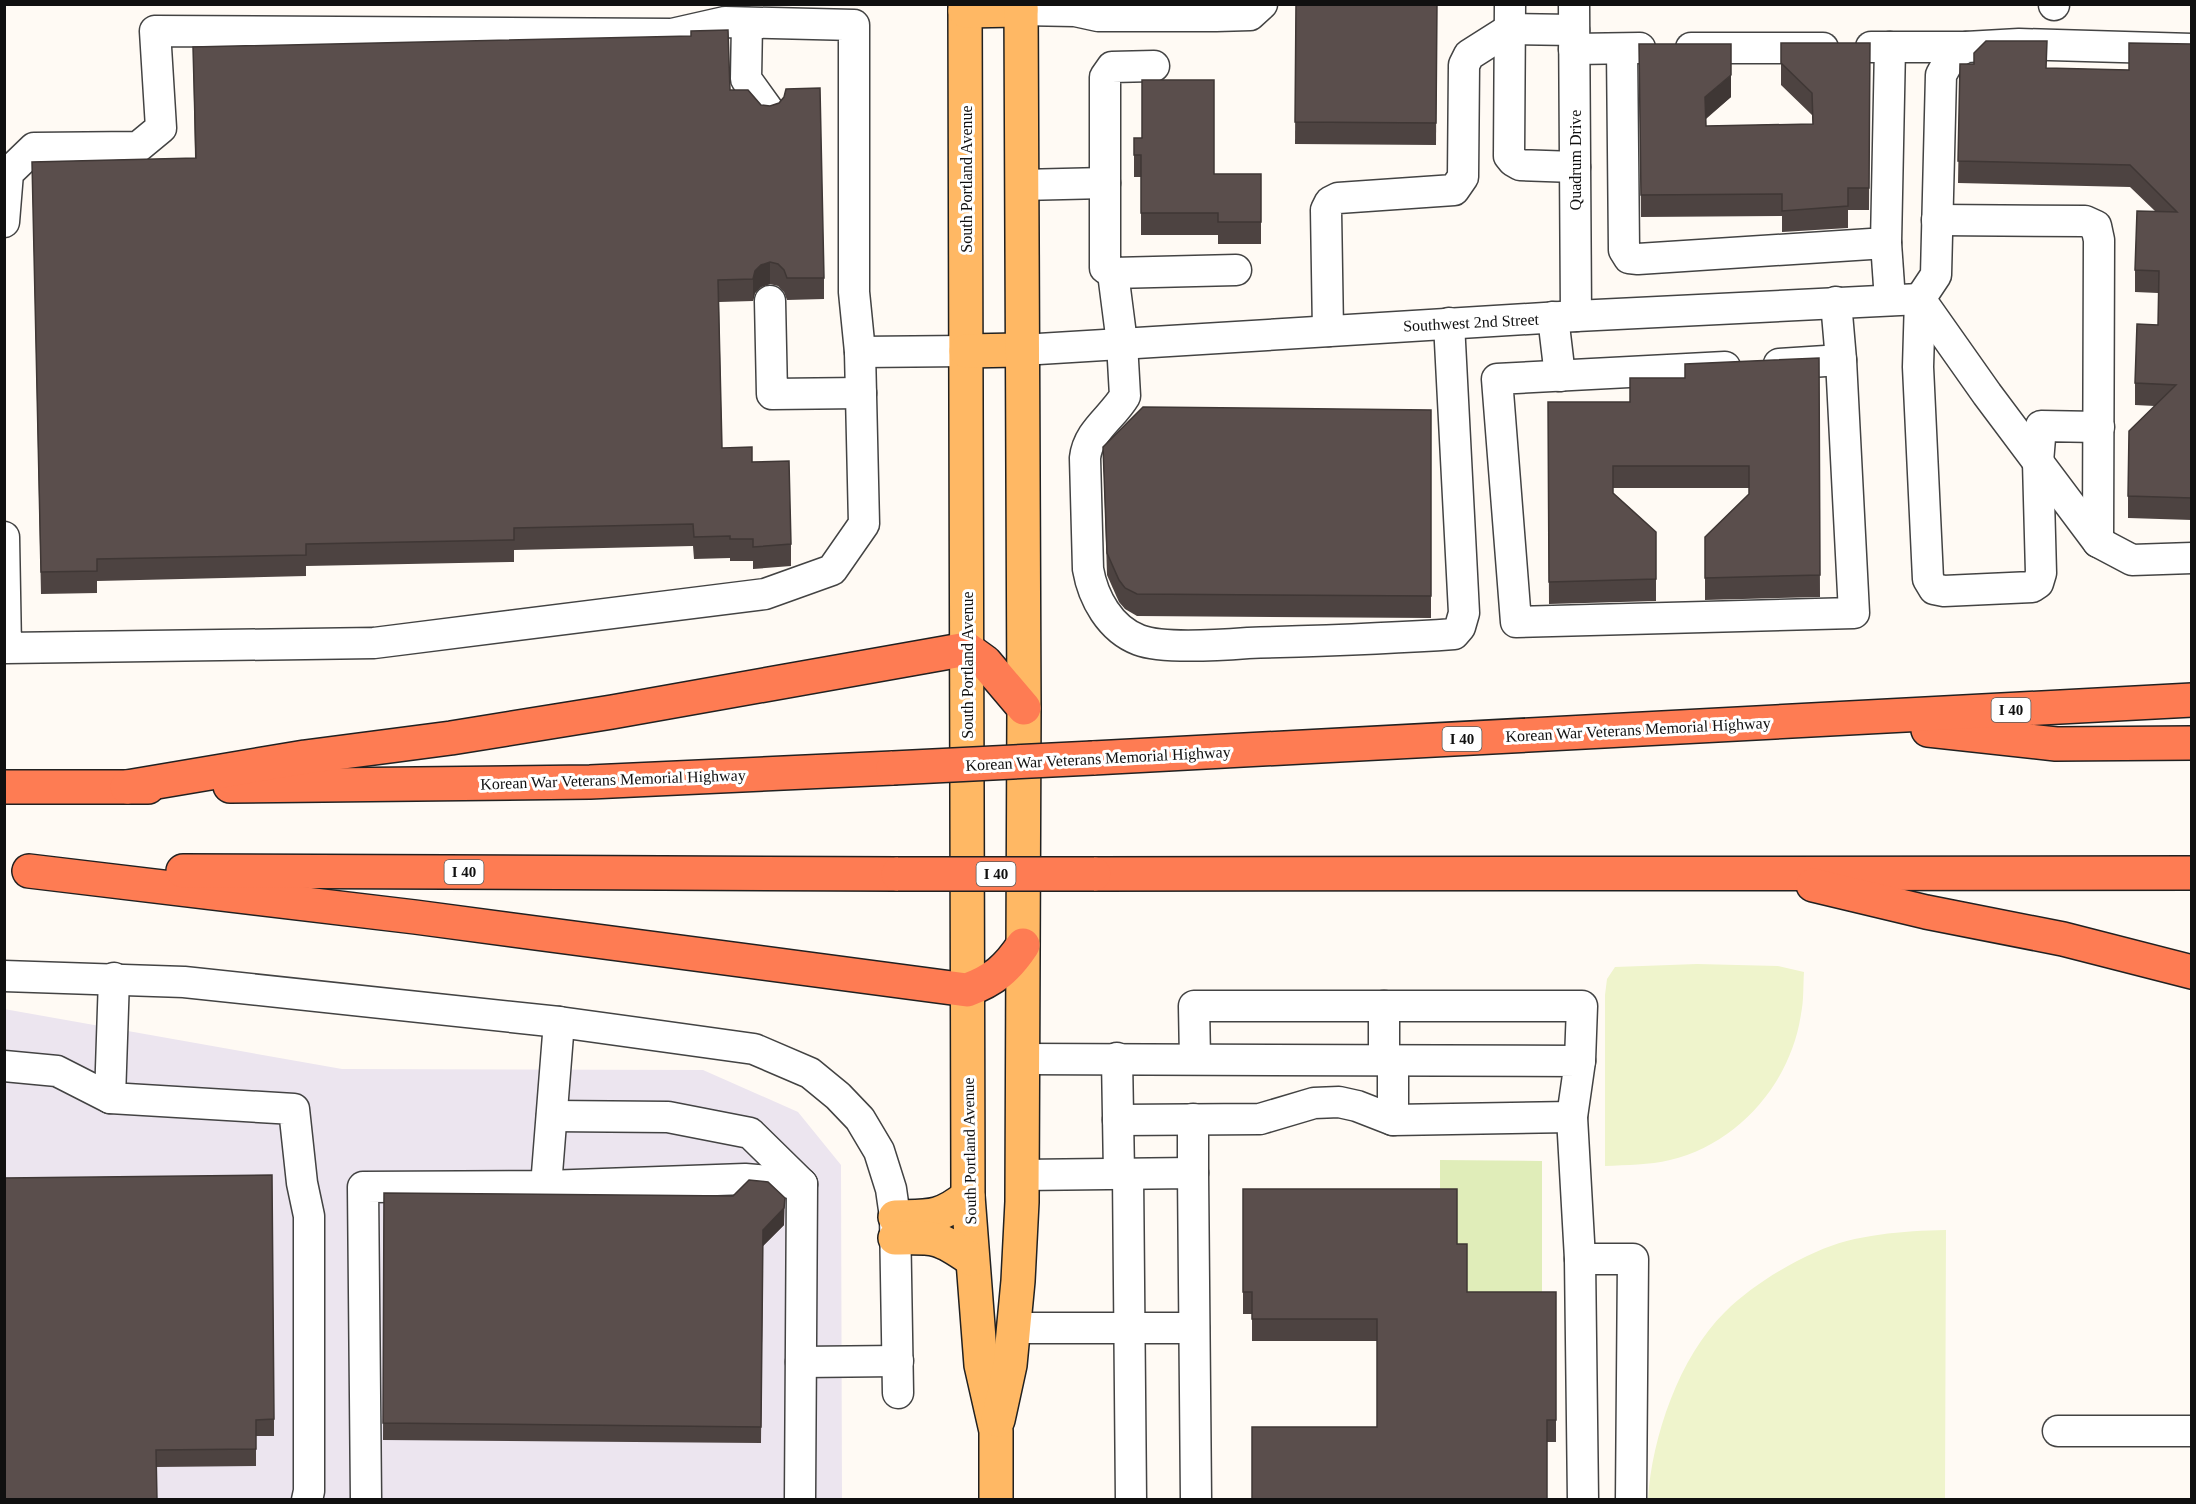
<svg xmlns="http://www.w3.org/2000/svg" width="2196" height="1504" viewBox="0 0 2196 1504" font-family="Georgia,serif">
<rect width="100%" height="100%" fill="#fffaf4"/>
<path fill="#ece5ef" d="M4,1009L342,1069L703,1070L798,1112L841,1165L842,1499H5Z"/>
<path fill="#e0edb9" d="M1440,1160L1542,1161V1292L1440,1293Z"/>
<g fill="#eff4cc">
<path d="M1697,964L1778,966L1804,972C1803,986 1804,1000 1801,1014C1791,1083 1738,1144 1670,1160C1649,1165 1627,1165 1605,1166V995L1607,979L1615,967Z"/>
<path d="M1946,1230L1945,1499H1648C1652,1437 1679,1357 1725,1312C1749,1288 1784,1266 1816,1252C1855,1234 1903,1231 1946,1230Z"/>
</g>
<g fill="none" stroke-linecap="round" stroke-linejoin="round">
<defs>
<g id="minor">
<path d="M1510,4L1509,156L1513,161L1520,165L1575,167"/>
<path d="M1574,4L1576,316"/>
<path d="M2054,4V5"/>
<path d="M1021,10L1075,11L1098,16H1216L1250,15L1262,4"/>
<path d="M747,23L746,79L769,111"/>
<path d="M1871,47H1966"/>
<path d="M1691,48H1823"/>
<path d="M1574,49L1640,48"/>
<path d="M1622,49L1624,250L1629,258L1638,259L1886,243L1890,47"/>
<path d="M1154,66L1112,67L1105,77V268L1113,273L1236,270"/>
<path d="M1021,185L1105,183"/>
<path d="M1937,220L2085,221L2096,226L2099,240L2098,542"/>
<path d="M4,222L8,173L34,148L138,147L161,128L155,31L672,34L725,22L854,25V292L860,352L864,524L832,570L765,594L374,643L6,648L4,537"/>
<path d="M1886,243L1890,300"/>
<path d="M1113,273L1122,343L1125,396C1112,418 1088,431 1085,458L1088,569C1093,598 1110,629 1139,640C1162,649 1222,645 1248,643C1317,641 1385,639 1454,634L1460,627L1464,613L1449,323"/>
<path d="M1920,299L1987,394L2098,542L2132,560L2192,558"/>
<path d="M770,301L772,394L861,393"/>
<path d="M1553,317L1560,376"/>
<path d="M1328,331L1326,210L1330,202L1338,198L1454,190L1463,177L1464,65L1469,55L1510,29L1574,30"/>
<path d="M1022,350L1576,316L1920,299"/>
<path d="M860,352L966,351"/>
<path d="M1779,364L1841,360"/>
<path d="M1725,367L1497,379L1516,622L1854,613L1841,360L1836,302"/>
<path d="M2099,427L2041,426L2038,462L2041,573L2038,583L2032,587L1944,591L1934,589L1928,579L1918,367L1920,299L1936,275L1941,75L1952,55L1966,47L2019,44L2192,49"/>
<path d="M4,976L184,982L559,1022L754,1049L810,1073L838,1096L860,1119L879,1151L891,1189L895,1217L898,1393"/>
<path d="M114,978L110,1098L294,1109L302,1183L309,1216V1491L307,1500"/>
<path d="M1384,1006V1060"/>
<path d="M1117,1058L1119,1174"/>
<path d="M1023,1059L1580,1061L1572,1117L1580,1259L1583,1500"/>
<path d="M1195,1059L1194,1006H1582L1580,1061"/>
<path d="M1393,1060V1120"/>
<path d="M4,1066L57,1071L110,1098"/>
<path d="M552,1116L668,1117L750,1133L802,1184L800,1500"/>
<path d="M1193,1119V1173"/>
<path d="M1118,1120L1260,1119L1314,1103L1339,1102L1357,1106L1393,1120L1572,1117"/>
<path d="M1128,1174L1131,1500"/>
<path d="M1022,1175L1193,1173L1196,1500"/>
<path d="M546,1186L745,1179L802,1184"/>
<path d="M1580,1259H1633L1631,1500"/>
<path d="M1014,1328H1194"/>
<path d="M801,1362L898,1361"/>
<path d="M2058,1431H2192"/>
<path d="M366,1500L363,1187L546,1186L559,1022"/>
</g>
<g id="major">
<path d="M965,4L968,1196L981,1365L996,1431V1500"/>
<path d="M965,11L1021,10"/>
<path d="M966,351L1022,350"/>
<path d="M895,1217C929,1216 939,1219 968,1196"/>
<path d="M895,1238C935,1237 938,1236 971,1259"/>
<path d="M998,1420L1010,1365L1018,1281L1022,1202L1024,708L1021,4"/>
</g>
<g id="highway">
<path d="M1928,730L2056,744L2192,743"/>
<path d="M1093,758L2192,700"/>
<path d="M230,786L590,782L893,768"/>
<path d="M4,787H148"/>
<path d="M127,787L305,757L451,738L612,712L967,649L985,662L1024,708"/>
<path d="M29,871L415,917L967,990C994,980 1007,969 1023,945"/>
<path d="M183,871L898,874"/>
<path d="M1094,874L2192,873"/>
<path d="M1813,885L1926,912L2063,939L2192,972"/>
</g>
</defs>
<use href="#minor" stroke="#434343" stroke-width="33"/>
<use href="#major" stroke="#212121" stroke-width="36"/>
<use href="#highway" stroke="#212121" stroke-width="36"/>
<use href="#minor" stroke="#fff" stroke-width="30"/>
<use href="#major" stroke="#ffb864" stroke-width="33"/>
<use href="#highway" stroke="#fe7c53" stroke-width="33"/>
<defs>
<g id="highway-bridge">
<path d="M893,768L1093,758"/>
<path d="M898,874H1094"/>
</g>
</defs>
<use href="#highway-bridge" stroke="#212121" stroke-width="36" stroke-linecap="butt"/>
<use href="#highway-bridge" stroke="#fe7c53" stroke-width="33"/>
</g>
<g fill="#4d4341">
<path d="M1296,4H1437L1436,145L1295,144Z"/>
<path d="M1781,43H1870L1869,210H1848V228L1782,232V216L1641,217L1639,44L1731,97L1706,119V126L1813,124L1812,115L1781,85Z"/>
<path d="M2192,45V520L2128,518V496L2155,406L2135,405V383L2158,325V293L2135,292V270L2155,211L2130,187L1958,183L1960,64L2047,68L2129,70Z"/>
<path d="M193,47L730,90L824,278V299L787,300L784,292L778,286L770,284L761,287L755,293L753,301L719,302L722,448L752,462L791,544V566L753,569V561H730V558L694,559L693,546L514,550V562L306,566V576L97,581V593L41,594L32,162L195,158Z"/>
<path d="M1134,138H1142L1214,174H1261V244H1218V235H1141V177H1134Z"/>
<path d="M1819,358L1820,597L1705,600V537L1749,494V488H1613V493L1656,532V601L1549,604L1548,402H1630L1685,378Z"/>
<path d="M1431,410V618L1137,616L1125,609L1119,602L1107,575L1103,447Z"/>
<path d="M4,1178L274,1419V1436H256V1466L156,1467Z"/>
<path d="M1243,1189L1457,1244L1467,1292H1556V1442H1547L1377,1341H1252V1314H1243Z"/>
<path d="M384,1193L785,1198L784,1225L763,1246L761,1443L383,1440Z"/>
</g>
<g fill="#3f3735">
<path d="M1731,75V97L1705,119V97Z"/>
<path d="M770,262V284L761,287L755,293L753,301V279L755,271L761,265Z"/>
<path d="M784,1208V1225L763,1246L761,1443L763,1230Z"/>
</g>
<g fill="#5a4e4c" stroke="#3f3735" stroke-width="1.5">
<path d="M1296,4H1437L1436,123L1295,122Z"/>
<path d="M728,30L730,90H748L761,105L770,106L779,103L784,97L786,89L820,88L824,278H787L784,270L778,264L770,262L761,265L755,271L753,279L718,280L722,448L752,447V462L789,461L791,544L753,547V539H730V536L694,537L693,524L514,528V540L306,544V555L97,559V571L41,572L32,162L196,158L193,47L691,36V31Z"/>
<path d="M1986,41H2047L2046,68L2129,70V43L2191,44L2192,45V498L2128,496L2129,431L2176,385L2135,383L2137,324L2158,325L2159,271L2135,270L2137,211L2177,212L2130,165L1958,161L1960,64H1974V53Z"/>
<path d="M1781,43H1870L1869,188H1848V206L1782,211V194L1641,195L1639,44H1731V75L1705,97L1706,126L1813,124L1812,93L1781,63Z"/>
<path d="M1142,80H1214V174H1261V222H1218V213H1141V155H1134V138H1142Z"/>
<path d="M1819,358L1820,575L1705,578V537L1749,494V466H1613V493L1656,532V579L1549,582L1548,402H1630V378H1685V364Z"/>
<path d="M1143,407L1431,410V596L1137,594L1125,588L1119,580L1107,553L1103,447Z"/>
<path d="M272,1175L274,1419L256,1420V1449L156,1450L157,1500H4V1178Z"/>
<path d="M749,1180L768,1182L785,1198L784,1208L763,1230L761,1427L383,1423L384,1193L733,1196Z"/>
<path d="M1243,1189H1457V1244H1467V1292H1556V1420H1547V1500H1252V1427H1377V1319H1252V1292H1243Z"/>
</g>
<g text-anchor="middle" stroke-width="6" stroke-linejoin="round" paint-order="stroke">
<g fill="#fff" stroke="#585858" stroke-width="1.5">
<rect x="1991.5" y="698" width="39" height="24" rx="4.5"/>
<rect x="1442.5" y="727" width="39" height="24" rx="4.5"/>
<rect x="444.5" y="860" width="39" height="24" rx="4.5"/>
<rect x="976.5" y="862" width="39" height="24" rx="4.5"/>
</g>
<g font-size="15" font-weight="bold" fill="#101010">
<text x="2011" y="715">I 40</text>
<text x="1462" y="744">I 40</text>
<text x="464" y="877">I 40</text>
<text x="996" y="879">I 40</text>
</g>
<g font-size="16" fill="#101010" stroke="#fff">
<text transform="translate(1575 160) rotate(-90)" y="6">Quadrum Drive</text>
<text transform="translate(966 179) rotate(-90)" y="6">South Portland Avenue</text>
<text transform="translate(1471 322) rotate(-3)" y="6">Southwest 2nd Street</text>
<text transform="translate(967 665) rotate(-90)" y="6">South Portland Avenue</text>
<text transform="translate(1638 729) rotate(-3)" y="6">Korean War Veterans Memorial Highway</text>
<text transform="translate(1098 758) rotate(-3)" y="6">Korean War Veterans Memorial Highway</text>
<text transform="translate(613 779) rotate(-2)" y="6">Korean War Veterans Memorial Highway</text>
<text transform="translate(969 1151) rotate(-91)" y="6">South Portland Avenue</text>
</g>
</g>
<rect width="2196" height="1504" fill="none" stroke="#101010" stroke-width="12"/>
</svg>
